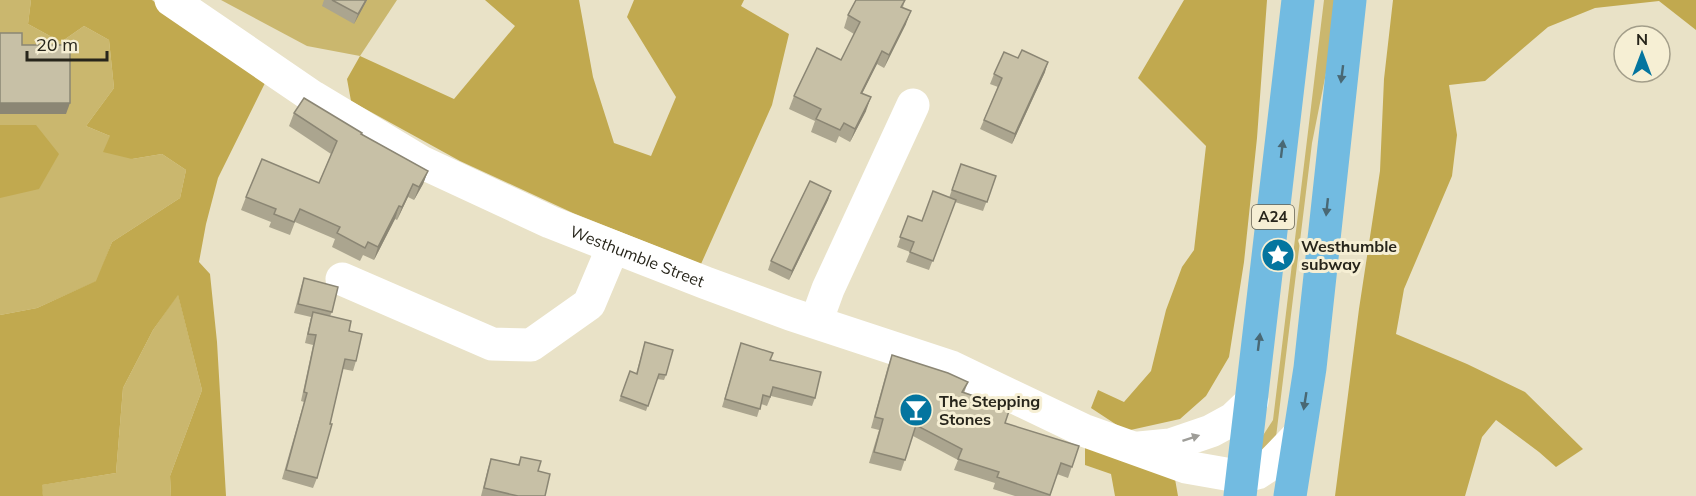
<svg xmlns="http://www.w3.org/2000/svg" width="1696" height="496" viewBox="0 0 1696 496" font-family="Mulish,sans-serif">
<rect width="100%" height="100%" fill="#e9e2c7"/>
<g fill="#cab76e">
<path d="M0,0H31L28,24L61,42L84,26L109,40L114,88L86,126L110,136L132,159L162,154L186,170L180,198L112,242L97,281L37,308L0,315Z"/>
<path d="M221,0H397L360,56L307,46Z"/>
<path d="M1324,0H1337L1329,58L1312,143L1276,437L1259,457L1262,437L1273,420Z"/>
<path d="M178,294L202,390L170,476L171,496H43L41,485L116,473L123,388L153,330Z"/>
</g>
<g fill="#c1a94f">
<path d="M31,0H152L265,83L218,178L206,224L199,262L210,274L217,342L226,496H171L170,476L202,390L178,295L153,330L123,388L116,473L42,485L43,496H0V315L37,308L96,281L112,242L180,198L186,170L162,154L132,159L103,152L110,136L86,126L114,88L109,40L84,26L61,42L28,24Z"/>
<path d="M485,0H579L593,77L614,143L651,156L676,97L627,17L634,0H744L741,6L789,34L772,105L701,264L573,213L460,161L351,101L347,79L360,56L454,99L515,26Z"/>
<path d="M1184,0H1267L1257,138L1244,262L1229,357L1206,396L1180,419L1126,431L1091,408L1098,390L1124,402L1151,371L1166,310L1182,267L1194,250L1206,146L1138,78Z"/>
<path d="M1393,0H1696V30L1659,1L1595,8L1548,27L1485,81L1449,85L1457,135L1452,176L1404,289L1396,334L1467,364L1525,392L1583,449L1556,467L1539,452L1496,420L1482,437L1465,496H1335L1359,309L1380,171L1384,79Z"/>
<path d="M0,125H36L59,154L39,189L0,198Z"/>
<path d="M1085,443L1175,479L1178,496H1115L1111,474L1085,465Z"/>
</g>
<g fill="none" stroke-linecap="round" stroke-linejoin="round">
<g stroke="#fff" stroke-width="33">
<path id="s1" d="M171,0L313,97L421,162L550,222L706,283L790,314L951,367L1083,430L1186,467L1243,477L1257,473L1271,464L1299,435"/>
<path d="M342,279L492,344L531,345L589,304L613,247"/>
<path d="M816,322L828,289L913,105"/>
<path d="M1139,448L1170,445L1211,431L1233,419L1252,401"/>
</g>
<g stroke="#72bbe1" stroke-width="33">
<path d="M1240,496L1298,0"/>
<path d="M1290,496L1310,368L1350,0"/>
</g>
</g>
<g fill="#aba58f">
<path d="M324,0H367L354,24L322,6Z"/>
<path d="M856,0H905L903,7L906,24L884,68L877,64L862,93L866,111L850,142L839,136L836,143L811,132L815,121L789,109L794,96L841,60L854,34L844,28L848,15Z"/>
<path d="M1018,58L1045,72L1012,144L980,129L998,87L990,84L994,74Z"/>
<path d="M294,113L361,134L428,171L423,184L414,200L408,197L397,220L395,219L374,260L363,255L360,261L332,247L335,239L295,222L290,235L269,227L271,222L241,210L246,197L319,183L331,154L289,126Z"/>
<path d="M961,164L996,176L983,211L955,202L929,270L906,262L910,252L897,247L908,216L922,221L949,198Z"/>
<path d="M831,191L828,200L789,280L768,270L771,261Z"/>
<path d="M304,278L332,312L330,316L349,331L356,361L353,371L343,369L317,478L313,488L282,479L304,402L301,401L313,345L305,343L311,317L294,313L301,287Z"/>
<path d="M645,342L666,375L664,380L657,379L646,411L619,401L630,371L636,374Z"/>
<path d="M741,343L770,360L815,398L812,406L771,396L767,406L761,404L757,417L722,407Z"/>
<path d="M892,355L968,382L964,393L1005,423L1079,446L1068,478L1057,474L1050,496H1015L993,489L995,483L954,470L958,460L913,436L901,471L869,463L879,430L871,428L888,366Z"/>
<path d="M521,457L538,471L545,496H481L488,468L491,459L518,465Z"/>
</g>
<g fill="#8b8674">
<path d="M366,0H367L354,24L358,14Z"/>
<path d="M911,11L906,24L884,68L889,55Z"/>
<path d="M882,51L877,64L856,106L861,93Z"/>
<path d="M1048,62L1045,72L1012,144L1015,134Z"/>
<path d="M871,97L866,111L850,142L855,129Z"/>
<path d="M0,103H70L66,114H0Z"/>
<path d="M428,171L423,184L414,200L419,187Z"/>
<path d="M413,184L408,197L397,220L402,207Z"/>
<path d="M831,191L828,200L789,280L792,271Z"/>
<path d="M399,206L395,219L374,260L378,247Z"/>
</g>
<g fill="#c7c0a6" stroke="#8b8674" stroke-width="1.5">
<path d="M332,0H366L358,14Z"/>
<path d="M856,0H905L901,7L911,11L889,55L882,51L861,93L871,97L855,129L844,123L840,130L816,119L821,109L794,96L817,48L841,60L860,22L848,15Z"/>
<path d="M0,33H22V45H70V103H0Z"/>
<path d="M1022,50L1048,62L1015,134L984,120L1002,78L994,74L1004,52L1018,58Z"/>
<path d="M304,98L362,133L361,134L428,171L419,187L413,184L402,207L399,206L378,247L368,242L365,248L337,233L340,227L300,209L294,222L274,214L276,209L246,197L262,159L319,183L337,141L294,113Z"/>
<path d="M961,164L996,176L987,202L952,190Z"/>
<path d="M810,181L831,191L792,271L771,261Z"/>
<path d="M933,191L956,200L933,261L910,252L914,242L900,237L908,216L922,221Z"/>
<path d="M304,278L338,287L332,312L298,304Z"/>
<path d="M313,312L351,321L349,331L362,334L356,361L345,359L330,424H332L317,478L286,470L307,393L304,392L316,335L308,334Z"/>
<path d="M645,342L673,350L666,375L659,374L648,406L621,396L630,371L637,374Z"/>
<path d="M741,343L773,353L770,360L821,372L815,398L773,387L770,397L763,395L760,409L725,399Z"/>
<path d="M892,355L948,373L968,382L962,392L1010,408L1005,423L1079,446L1072,467L1061,463L1050,495L997,477L999,472L958,459L962,449L916,425L905,460L874,452L883,419L875,417Z"/>
<path d="M521,457L541,461L538,471L550,474L545,496H518L484,488L491,459L519,465Z"/>
</g>
<defs><path id="oneway-solid" d="M-6-.8H1V-3.2L6.5 0L1 3.2V.8H-6Z" transform="scale(1.5)"/></defs>
<g fill="#496874">
<use href="#oneway-solid" transform="translate(1342 74) rotate(97)"/>
<use href="#oneway-solid" transform="translate(1282 149) rotate(-83)"/>
<use href="#oneway-solid" transform="translate(1327 207) rotate(96)"/>
<use href="#oneway-solid" transform="translate(1259 342) rotate(-83)"/>
<use href="#oneway-solid" transform="translate(1305 401) rotate(99)"/>
</g>
<use fill="#9e9d98" href="#oneway-solid" transform="translate(1191 438) rotate(-18)"/>
<defs>
<symbol id="sight-disc" viewBox="-11 -11 22 22"><circle r="9.5" fill="#04759f" stroke="#f6efd4"/><path d="M0-6L1.8-2.2L6-1.7L2.9 1.2L3.7 5.4L0 3.3L-3.7 5.4L-2.9 1.2L-6-1.7L-1.8-2.2Z" fill="#fff"/></symbol>
<symbol id="bar-disc" viewBox="-11 -11 22 22"><circle r="9.5" fill="#04759f" stroke="#f6efd4"/><path d="M-6-5H6L.8 .8V4.5H3.5V6h-7V4.5H-.8V.8Z" fill="#fff"/></symbol>
</defs>
<g fill-rule="evenodd">
<use href="#sight-disc" x="1259" y="236" width="38" height="38"/>
<use href="#bar-disc" x="897" y="391" width="38" height="38"/>
</g>
<g text-anchor="middle" stroke-width="6" stroke-linejoin="round" paint-order="stroke">
<rect fill="#f6efd4" stroke="#656252" stroke-width="1.5" x="1252" y="205" width="42" height="24" rx="4.5"/>
<g font-size="15" font-weight="bold" fill="#27251b">
<text x="1273" y="222">A24</text>
</g>
<g font-size="16" font-weight="bold" fill="#27251b" stroke="#f6efd4" text-anchor="start">
<text x="1301" y="252">Westhumble<tspan x="1301" dy="18">subway</tspan></text>
<text x="939" y="407">The Stepping<tspan x="939" dy="18">Stones</tspan></text>
</g>
<g font-size="16" fill="#27251b" stroke="#f6efd4">
<text dy="6" stroke="none"><textPath href="#s1" startOffset="534">Westhumble Street</textPath></text>
</g>
</g>
<g transform="translate(1642 54)"><circle r="28" fill="#f6efd4" stroke="#a39e8a" stroke-width="1.5"/>
<path d="M0-4.5L10 22L0 15L-10 22Z" fill="#04759f"/>
<text y="-9" font-size="16" font-weight="bold" text-anchor="middle" fill="#27251b">N</text>
</g>
<path d="M27 51v9h80v-9" fill="none" stroke="#27251b" stroke-width="3"/>
<text x="36" y="51" font-size="18" fill="#27251b" stroke="#f6efd4" stroke-width="4.5" paint-order="stroke">20 m</text>
</svg>
